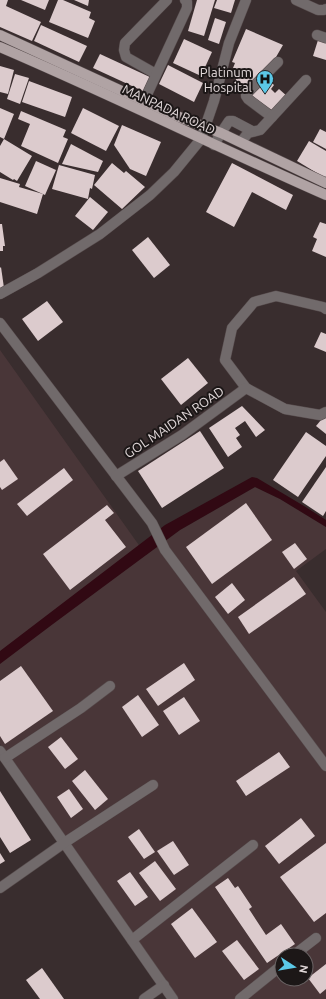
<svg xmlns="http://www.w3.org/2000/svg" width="326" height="999" viewBox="0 0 326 999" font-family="Ubuntu,sans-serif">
<rect width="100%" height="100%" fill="#392d2e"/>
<path fill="#493638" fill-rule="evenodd" d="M0,350L146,555L180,530L255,487L280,499L326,527V549L296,571L326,612V999H176L0,744ZM282,955H306V979H282Z"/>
<path fill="#310913" d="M252,477L257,478L304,506L326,520V527L280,499L255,487L180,530L53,624L0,664V651L165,525Z"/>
<g fill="#dccbcd">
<path d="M0,0H8L6,6L41,22L32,41L0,27Z"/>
<path d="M21,0H49L45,10Z"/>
<path d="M58,0H63L91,12L89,18L95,21L88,38L49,22Z"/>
<path d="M74,0H89L88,6Z"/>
<path d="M197,0H215L204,36L188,31Z"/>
<path d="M217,0H235L231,13L214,8Z"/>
<path d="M215,18L226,22L219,44L208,40Z"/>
<path d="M41,25L87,46L79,62L34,41Z"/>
<path d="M246,29L283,45L272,64L243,93L231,90L238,75L234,73L236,69L233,68L235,63L232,62Z"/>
<path d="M184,39L212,52L201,76L173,63Z"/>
<path d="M318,40L326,43V60L313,56Z"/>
<path d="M100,54L152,78L145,92L93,68Z"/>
<path d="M168,65L203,83L194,102L159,84Z"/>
<path d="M0,66L14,70L8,94L0,92Z"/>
<path d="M15,74L29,78L20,104L7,99Z"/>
<path d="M265,77L274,85L271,89L275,93L279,89L288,97L271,115L251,96Z"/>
<path d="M29,81L72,97L65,117L22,102Z"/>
<path d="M0,108L14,114L4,139L0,137Z"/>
<path d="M83,108L119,126L106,151L71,133Z"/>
<path d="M21,111L66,130L63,137L68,139L58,163L21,146L30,124L18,119Z"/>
<path d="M122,125L161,142L146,176L130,169L114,145Z"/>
<path d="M320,129L326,132V149L313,142Z"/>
<path d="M4,139L32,156L17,181L14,179L13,180L0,172V146Z"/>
<path d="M309,141L326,151V176L325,178L297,161Z"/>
<path d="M71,144L103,161L98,172L62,164Z"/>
<path d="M36,161L56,170L45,195L25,186Z"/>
<path d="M112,163L124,173L126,171L145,187L122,209L94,185Z"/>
<path d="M232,163L293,195L286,210L252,192L234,227L206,212Z"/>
<path d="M59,165L95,175L92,189L90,188L88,199L52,189Z"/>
<path d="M0,178L20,184L19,187L43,194L37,214L0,202Z"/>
<path d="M90,197L108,212L93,230L75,216Z"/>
<path d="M320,222L326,224V257L312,251L317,239L313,237Z"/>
<path d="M0,224H2L5,246H3V251H0Z"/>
<path d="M148,237L170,265L154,278L132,250Z"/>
<path d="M1,267L4,288L0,289V268Z"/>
<path d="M47,301L63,322L38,341L22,319Z"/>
<path d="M321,332L326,334V352L314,347Z"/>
<path d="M188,358L208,383L181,405L161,379Z"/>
<path d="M242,406L265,430L256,437L245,421L235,428L240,435L236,438L242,447L228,457L209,428Z"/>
<path d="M326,414V434L316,426Z"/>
<path d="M200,431L224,468L162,508L138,471Z"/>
<path d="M306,432L326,446V456L298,497L273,480Z"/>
<path d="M4,459L18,479L2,490L0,487V462Z"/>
<path d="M326,467V511L323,516L302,502Z"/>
<path d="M64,468L73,480L27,516L17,504Z"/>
<path d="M246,503L272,540L212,584L186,547Z"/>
<path d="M107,505L114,513L105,520L126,547L70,590L43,554Z"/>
<path d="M295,543L307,559L294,569L282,552Z"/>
<path d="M294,577L306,594L249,634L238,617Z"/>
<path d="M232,583L245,600L228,614L215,597Z"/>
<path d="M184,663L195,680L158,706L146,689Z"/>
<path d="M21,666L53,711L5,744L0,736V681Z"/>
<path d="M138,695L159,725L142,737L122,707Z"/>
<path d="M184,697L200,721L179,735L163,711Z"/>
<path d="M61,737L78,759L65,769L48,747Z"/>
<path d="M279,752L290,767L246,796L236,781Z"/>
<path d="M85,770L108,799L95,810L72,781Z"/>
<path d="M69,789L83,809L71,818L57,797Z"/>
<path d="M0,791L31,840L10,853L0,837Z"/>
<path d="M301,818L315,836L279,864L265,846Z"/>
<path d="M139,829L155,852L144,859L128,837Z"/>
<path d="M173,841L189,865L174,875L157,851Z"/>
<path d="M326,843V913L314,922L280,877Z"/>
<path d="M0,853L5,861L0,864Z"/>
<path d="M155,861L176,889L160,901L139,873Z"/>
<path d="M130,872L148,897L135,906L117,881Z"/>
<path d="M228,878L235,888L238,886L252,907L249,909L266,935L281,924L295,944L267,963L215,887Z"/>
<path d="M192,908L217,942L195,958L171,924Z"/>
<path d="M237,940L259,969L244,980L222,951Z"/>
<path d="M326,964V989L320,994L308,978Z"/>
<path d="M42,968L64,999H40L26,980Z"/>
</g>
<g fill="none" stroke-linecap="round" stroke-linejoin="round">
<defs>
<g id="minor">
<path d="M296,0L318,10H324L326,9"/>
<path d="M317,35L326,38"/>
<path d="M156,74L126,57L124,50L125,43L167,0"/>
<path d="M144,101L187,8V2L185,0"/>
<path d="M272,117L248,99L246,96V94L278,62"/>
<path d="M241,142L248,133L260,130L306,80"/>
<path d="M214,145L221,133L229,121H233L252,131"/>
<path d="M0,294L38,273L100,234L150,195L174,172L201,139L214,101L229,43L246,0"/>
<path d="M326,309L323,307L276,296L254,302L232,328L225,360L246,388L285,409L320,415L326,412"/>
<path d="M0,323L152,523L165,550L326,766"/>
<path d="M116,476L182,435L246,388"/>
<path d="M0,751L173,999"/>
<path d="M5,758L81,708L110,686"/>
<path d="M0,888L64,843L153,785"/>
<path d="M132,940L253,845"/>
<path d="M294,955L316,938"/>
<path d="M144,999L164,985"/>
<path d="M240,999L282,965"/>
</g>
<g id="major">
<path d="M0,35L174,115L221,133L326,183"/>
<path d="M0,47C110,94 217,147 326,195"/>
</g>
</defs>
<use href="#minor" stroke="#574c4d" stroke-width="11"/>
<use href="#major" stroke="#574c4d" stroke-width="11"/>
<use href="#minor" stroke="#716a6b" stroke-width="10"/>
<use href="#major" stroke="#b0a3a4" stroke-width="10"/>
</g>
<defs>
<symbol id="hospital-pin" viewBox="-11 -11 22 30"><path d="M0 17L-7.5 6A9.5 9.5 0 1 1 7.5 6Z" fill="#5bc8e7" stroke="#1c1717"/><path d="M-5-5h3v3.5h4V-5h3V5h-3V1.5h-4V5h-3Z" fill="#111"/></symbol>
</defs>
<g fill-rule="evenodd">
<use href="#hospital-pin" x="255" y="69" width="20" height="27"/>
</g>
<g text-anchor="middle" stroke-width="4" stroke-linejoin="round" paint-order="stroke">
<g font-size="13" fill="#e1d8d9" stroke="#1c1717" text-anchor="end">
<text x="252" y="77">Platinum<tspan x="252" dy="15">Hospital</tspan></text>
</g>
<g font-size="13" fill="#e1d8d9" stroke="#1c1717">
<text transform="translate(169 109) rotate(25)" y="5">MANPADA ROAD</text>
<text transform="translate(174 422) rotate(-34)" y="5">GOL MAIDAN ROAD</text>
</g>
</g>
<g transform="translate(294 967) rotate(102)"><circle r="19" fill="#1c1717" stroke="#6b6465"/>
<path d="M0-3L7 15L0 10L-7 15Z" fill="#5bc8e7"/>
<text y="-6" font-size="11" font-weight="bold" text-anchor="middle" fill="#e1d8d9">N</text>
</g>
</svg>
